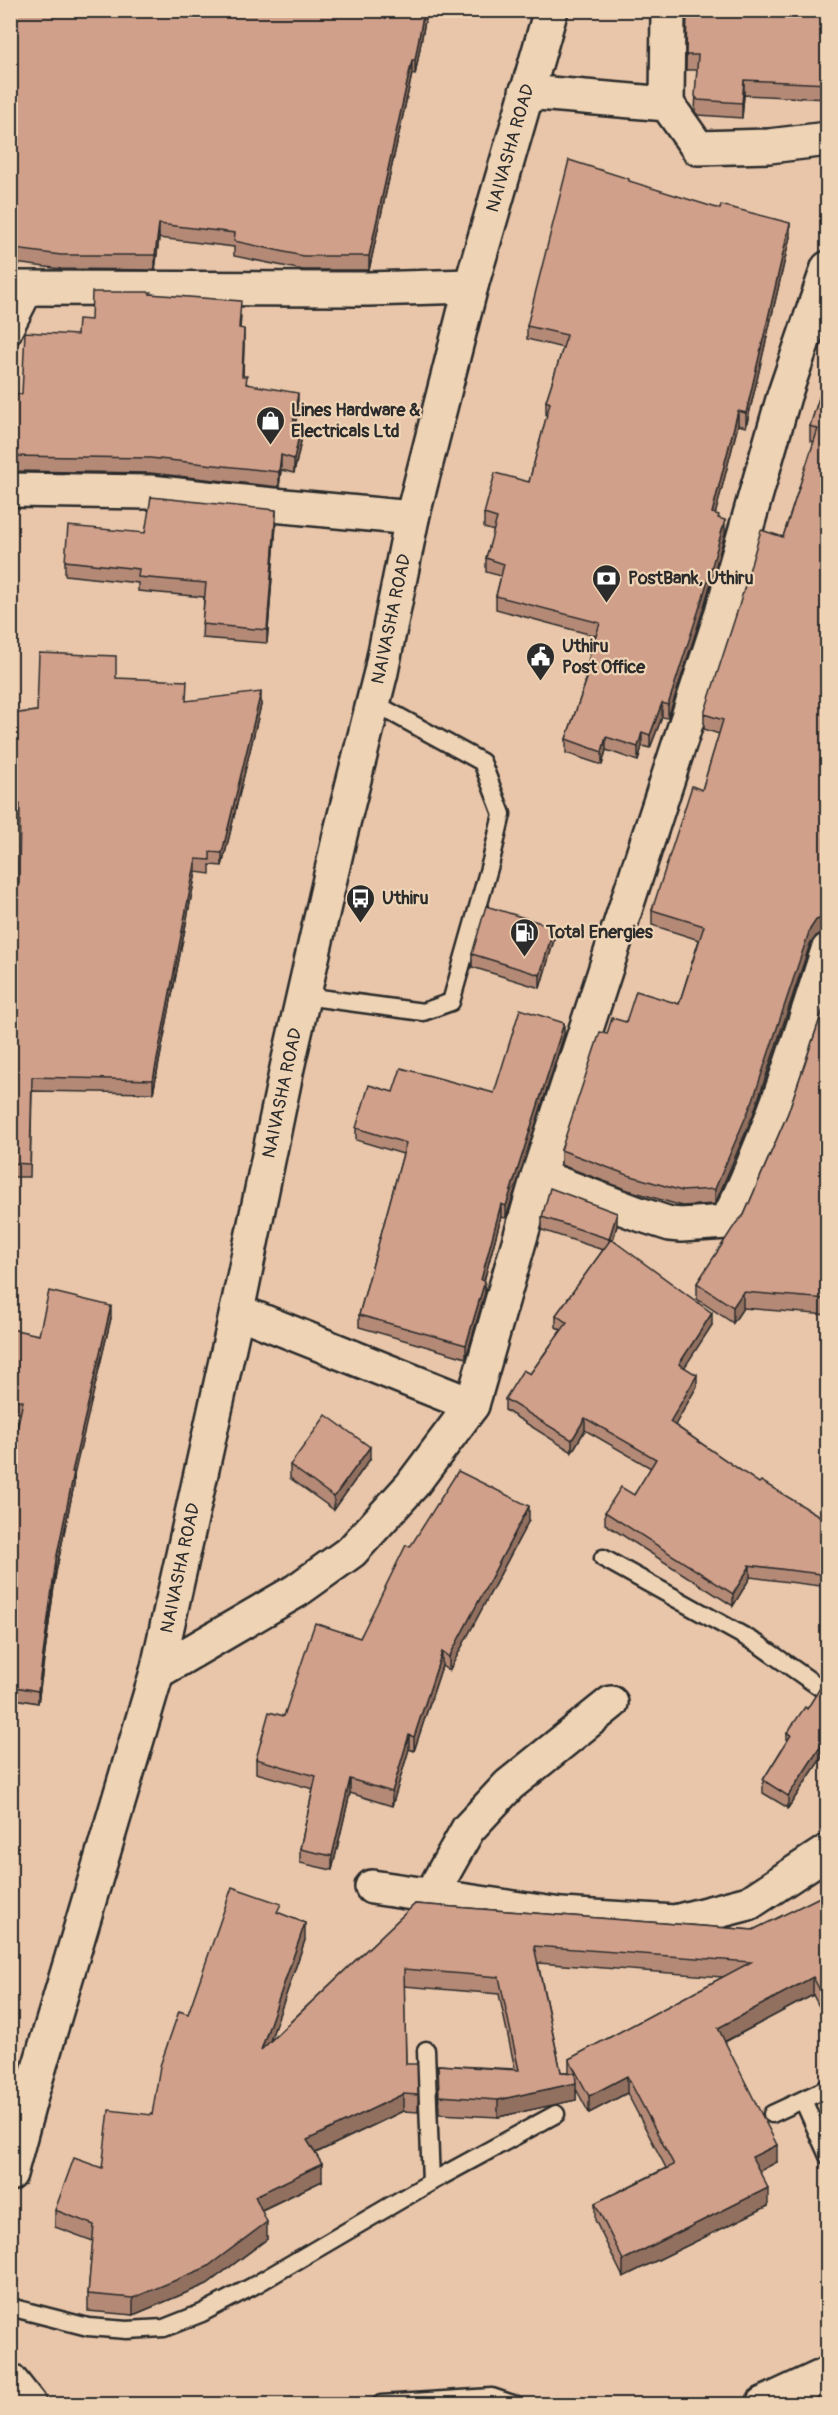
<svg xmlns="http://www.w3.org/2000/svg" width="838" height="2415" viewBox="0 0 838 2415" font-family="Pangolin,sans-serif">
<rect width="100%" height="100%" fill="#e9c6aa"/>
<filter id="ink" filterUnits="userSpaceOnUse"><feTurbulence type="fractalNoise" baseFrequency=".0167" numOctaves="2"/><feDisplacementMap in="SourceGraphic" scale="12" xChannelSelector="R" yChannelSelector="G"/><feConvolveMatrix kernelMatrix="1 2 1 2 8 2 1 2 1" color-interpolation-filters="sRGB"/></filter>
<g filter="url(#ink)">
<g fill="none" stroke-linecap="round" stroke-linejoin="round">
<defs>
<g id="lane">
<path d="M11,337L35,290"/>
<path d="M304,996L423,1012L451,1002L491,861L502,814L482,762L374,703"/>
<path d="M603,1558L758,1644L828,1693"/>
<path d="M426,2050L431,2182"/>
<path d="M803,2100L828,2156"/>
<path d="M772,2114L828,2088"/>
<path d="M10,2307L88,2327L127,2330L164,2328L202,2313L255,2285L431,2182L556,2114"/>
<path d="M381,2404L492,2397L513,2404"/>
</g>
<g id="street">
<path d="M526,92L667,104L698,148L769,146L828,139"/>
<path d="M667,104L668,10"/>
<path d="M10,288L368,289L471,286"/>
<path d="M10,490L150,492L252,503L412,518"/>
<path d="M538,1176L636,1213L670,1224L681,1225L727,1222C771,1135 798,1042 828,950"/>
<path d="M431,1895L468,1829L509,1785L611,1703"/>
</g>
<g id="secondary">
<path d="M237,1311L472,1405"/>
<path d="M157,1672L296,1591L352,1551L412,1485L472,1405L538,1176L721,616L784,396L828,268"/>
<path d="M372,1887L561,1915L675,1922L749,1903L828,1851"/>
<path d="M10,2174L32,2092L157,1672L237,1311L287,1068L340,835L381,672L412,518L471,286L551,10"/>
<path d="M10,2380L29,2404"/>
<path d="M763,2404L828,2374"/>
</g>
</defs>
<use href="#lane" stroke="#2b2b2b" stroke-width="21"/>
<use href="#street" stroke="#2b2b2b" stroke-width="38"/>
<use href="#secondary" stroke="#2b2b2b" stroke-width="38"/>
<use href="#lane" stroke="#eed3b5" stroke-width="16"/>
<use href="#street" stroke="#eed3b5" stroke-width="33"/>
<use href="#secondary" stroke="#eed3b5" stroke-width="33"/>
</g>
<g fill="#b48a77" stroke="#2b2b2b" stroke-width="1.5" fill-rule="evenodd">
<path d="M10,10H427L415,75L412,74L369,270H303L234,256V247L159,238L155,270L61,269L15,263V269H10Z"/>
<path d="M687,10H828V99L744,95L742,118L698,115L695,112L697,70H686Z"/>
<path d="M629,182L790,237L746,427L738,425L715,514L719,518L725,534L703,610L668,718L662,717L650,748L642,746L638,761L606,750L602,765L566,753V739L585,684V671L596,636L496,609V596L501,576L486,572V558L494,531L484,528V514L529,482L547,415H546V401L563,348L527,339V326Z"/>
<path d="M151,294L241,316L240,329L244,344L243,376L247,384L298,408L295,425L301,441L294,473L281,470L279,487L150,473L10,471V394H22L91,320Z"/>
<path d="M828,370V932H824L816,936L810,944L753,1115L715,1204L682,1206L628,1190L561,1165V1150L607,1034L626,1022L679,1004L699,940L652,925V910L702,790L719,734L704,729V714L783,537L814,442L810,441V426Z"/>
<path d="M276,524L267,643L202,638L204,597L138,591V583L65,575V561Z"/>
<path d="M116,678L187,701L261,705L222,866L210,865V874L196,872L153,1093L32,1091L30,1177H10V883L19,884L20,817L10,818V714L37,711Z"/>
<path d="M554,940L540,988L472,967V954Z"/>
<path d="M828,995V1315L743,1308L733,1323L697,1299V1283L744,1215L788,1113Z"/>
<path d="M564,1035L506,1218L501,1217L484,1281L485,1293L466,1358L359,1327V1315L403,1154L356,1140V1128L393,1092L494,1093Z"/>
<path d="M542,1217L617,1226L613,1240L712,1325L684,1367L697,1386L675,1425L759,1483L828,1521V1587L750,1577L733,1606L605,1524V1512L634,1495L651,1468L585,1430L572,1452L505,1410V1399L530,1374L561,1330L556,1327V1315L603,1250L542,1230Z"/>
<path d="M111,1318L74,1472V1485L56,1572L38,1703L10,1698V1461L20,1413L10,1411V1335H39Z"/>
<path d="M370,1459L334,1510L290,1478V1465Z"/>
<path d="M529,1520L449,1671L442,1666L414,1751L409,1749L392,1806L350,1793L332,1870L300,1863V1849L313,1789L256,1773V1759L284,1716L360,1638L410,1547Z"/>
<path d="M828,1691V1748L788,1808L763,1793V1780L787,1741V1733L807,1709Z"/>
<path d="M828,1893V2014L824,2016L813,1995L725,2042L777,2162L759,2171L768,2206L623,2277L595,2220V2203L666,2168L627,2093L589,2113L576,2089V2100L498,2117L439,2114L438,2065L515,2069L499,1994L404,1986L406,2064L418,2095V2112L403,2111L316,2153L322,2181L262,2210L267,2239L207,2284L133,2315L88,2311V2294L93,2241L55,2227V2210L102,2168L152,2115L188,2014L281,1914L305,1940L270,2041L415,1904L753,1930ZM538,1963L723,1977L569,2059V2072H561Z"/>
</g>
<g fill="#927061" stroke="#2b2b2b" stroke-width="1.5">
<path d="M424,10H427L415,75V60Z"/>
<path d="M412,60V74L369,270V256Z"/>
<path d="M744,80V95L742,118V103Z"/>
<path d="M790,223V237L746,427V413Z"/>
<path d="M159,224V238L155,270V255Z"/>
<path d="M244,329V344L242,390V376Z"/>
<path d="M298,393V408L293,439V424Z"/>
<path d="M738,411V425L712,527V513Z"/>
<path d="M301,426V441L294,473V459Z"/>
<path d="M281,455V470L279,487V472Z"/>
<path d="M276,510V524L267,643V630Z"/>
<path d="M725,520V534L703,610L668,718V705Z"/>
<path d="M261,692V705L222,866V853Z"/>
<path d="M662,703V717L650,748V735Z"/>
<path d="M642,732V746L638,761V747Z"/>
<path d="M606,737V750L602,765V752Z"/>
<path d="M196,859V872L153,1093V1080Z"/>
<path d="M824,917V932L816,936L810,944L753,1115L715,1204V1189L810,929L816,920Z"/>
<path d="M554,927V940L540,988V975Z"/>
<path d="M564,1023V1035L506,1218V1206Z"/>
<path d="M501,1204V1217L481,1292V1280Z"/>
<path d="M617,1213V1226L609,1252V1239Z"/>
<path d="M485,1281V1293L466,1358V1345Z"/>
<path d="M743,1292V1308L733,1323V1307Z"/>
<path d="M111,1306V1318L72,1484V1472Z"/>
<path d="M712,1313V1325L679,1376V1364Z"/>
<path d="M697,1375V1386L670,1434V1422Z"/>
<path d="M585,1418V1430L572,1452V1440Z"/>
<path d="M370,1447V1459L334,1510V1497Z"/>
<path d="M74,1472V1485L56,1572L38,1703V1691L56,1560Z"/>
<path d="M529,1506V1520L449,1671V1657Z"/>
<path d="M750,1566V1578L733,1606V1594Z"/>
<path d="M442,1652V1666L414,1751V1737Z"/>
<path d="M409,1735V1749L392,1806V1792Z"/>
<path d="M828,1735V1748L788,1808V1796Z"/>
<path d="M350,1779V1793L332,1870V1856Z"/>
<path d="M305,1923V1940L261,2067V2050Z"/>
<path d="M813,1977V1995L718,2045V2028Z"/>
<path d="M828,1997V2014L824,2016V1998Z"/>
<path d="M627,2076V2093L589,2113V2096Z"/>
<path d="M576,2083V2100L498,2117V2100Z"/>
<path d="M403,2094V2111L307,2157V2140Z"/>
<path d="M777,2145V2162L752,2175V2157Z"/>
<path d="M322,2164V2181L255,2213V2196Z"/>
<path d="M768,2188V2206L623,2277V2260Z"/>
<path d="M267,2222V2239L207,2284L133,2315V2298Z"/>
</g>
<g fill="#d1a08a" stroke="#2b2b2b" stroke-width="1.5">
<path d="M10,10H424L415,60H412L369,256H303L234,241L235,233L159,224L155,255H61L15,249V255H10Z"/>
<path d="M687,10H828V84L744,80L742,103L698,100L695,96L698,55H686Z"/>
<path d="M569,160L629,179V181L720,209L721,205L790,223L746,413L738,411L712,513L719,515L718,518L725,520L703,597L668,705L662,703L650,735L642,732L638,747L606,737L602,752L566,739L589,673L585,671L600,623L496,596L504,564L486,558L497,518L484,514L495,473L529,482L550,403L546,401L567,335L527,326Z"/>
<path d="M92,292H151L150,294L241,301L239,328L244,329L242,376H247L246,384L298,393L293,424L301,426L294,459L281,455L279,472L150,458L10,456V394H22L25,332L77,335L78,319L91,320Z"/>
<path d="M828,370V917H824L816,920L810,929L753,1100L715,1189L682,1191L628,1175L561,1150L600,1032L607,1034L612,1018L626,1022L636,991L679,1004L704,926L652,910L692,786L702,790L723,720L704,714L739,606L761,530L783,537L818,429L810,426Z"/>
<path d="M151,497L276,510L267,630L202,624L206,583L138,577L139,569L65,561L68,526L145,533Z"/>
<path d="M39,653L116,656V678L187,681L186,701L261,692L222,853L210,852V860L196,859L153,1080L32,1077L30,1164L10,1163V883L19,884L20,804L10,805V714L37,711Z"/>
<path d="M486,906L554,927L540,975L472,954Z"/>
<path d="M828,995V1299L743,1292L733,1307L697,1283L736,1223L744,1215L788,1113Z"/>
<path d="M520,1009L564,1023L506,1206L501,1204L481,1280L485,1281L466,1345L359,1315L406,1143L356,1128L369,1085L393,1092L401,1068L494,1093Z"/>
<path d="M550,1188L617,1213L609,1239L542,1217Z"/>
<path d="M611,1239L712,1313L679,1364L697,1375L670,1422L759,1483L761,1481L828,1521V1575L748,1565L750,1566L733,1594L605,1512L621,1487L634,1495L656,1459L585,1418L572,1440L505,1399L523,1370L530,1374L567,1323L556,1315Z"/>
<path d="M49,1291L111,1306L72,1472H74L56,1560L38,1691L10,1686V1461L23,1401L10,1399V1335L11,1329L39,1335Z"/>
<path d="M326,1415L370,1447L334,1497L290,1465Z"/>
<path d="M458,1471L529,1506L449,1657L442,1652L414,1737L409,1735L392,1792L350,1779L332,1856L300,1849L316,1776L256,1759L269,1712L284,1716L315,1623L360,1638L406,1545L410,1547Z"/>
<path d="M820,1688L828,1691V1735L788,1796L763,1780L791,1735L787,1733L805,1707L807,1709Z"/>
<path d="M232,1887L281,1904L277,1912L305,1923L261,2050L415,1904L753,1930L828,1893V1997L824,1998L813,1977L718,2028L777,2145L752,2157L768,2188L623,2260L595,2203L674,2165L627,2076L589,2096L569,2059L751,1962L534,1946L561,2072L575,2073L576,2083L498,2100L439,2096L438,2065L519,2070L499,1977L404,1969L406,2064H417L418,2095L403,2094L307,2140L322,2164L255,2196L267,2222L207,2267L133,2298L88,2294L94,2225L55,2210L74,2158L102,2168L109,2110L152,2115L160,2066L179,2011L188,2014Z"/>
</g>
</g>
<defs>
<symbol id="shop-pin" viewBox="-11 -11 22 30"><path d="M0 17L-7.5 6A9.5 9.5 0 1 1 7.5 6Z" fill="#2b2b2b" stroke="#eed3b5"/><path d="M-5-2.5h2.3a2.7 3.5 0 0 1 5.4 0H5L5.5 6h-11ZM-1.5-2.5h3a1.5 2.3 0 0 0-3 0Z" fill="#fff"/></symbol>
<symbol id="bank-pin" viewBox="-11 -11 22 30"><path d="M0 17L-7.5 6A9.5 9.5 0 1 1 7.5 6Z" fill="#2b2b2b" stroke="#eed3b5"/><path d="M-6-4H6V4H-6ZM0-2.3a2.3 2.3 0 1 0 0 4.6a2.3 2.3 0 1 0 0-4.6Z" fill="#fff"/></symbol>
<symbol id="civic-pin" viewBox="-11 -11 22 30"><path d="M0 17L-7.5 6A9.5 9.5 0 1 1 7.5 6Z" fill="#2b2b2b" stroke="#eed3b5"/><path d="M-.6-6.5H3V-4.5H.6V-3L4-1V1h2V6H-6V1h2V-1L-.6-3ZM-1.2 2.5V6h2.4V2.5Z" fill="#fff"/></symbol>
<symbol id="bus-pin" viewBox="-11 -11 22 30"><path d="M0 17L-7.5 6A9.5 9.5 0 1 1 7.5 6Z" fill="#2b2b2b" stroke="#eed3b5"/><path d="M-5-6H5V4H4V6H2V4H-2V6H-4V4H-5ZM-3.5-4V0h7V-4ZM-3.5 1.2v1.5H-2V1.2ZM2 1.2v1.5H3.5V1.2Z" fill="#fff"/></symbol>
<symbol id="fuel-pin" viewBox="-11 -11 22 30"><path d="M0 17L-7.5 6A9.5 9.5 0 1 1 7.5 6Z" fill="#2b2b2b" stroke="#eed3b5"/><path d="M-5.5-6h7V0h2V4h1.3V-2.5L3-4.5l.8-.8L6-3V5H2.5V1h-1V6h-7ZM-4.2-4.7v3.2H.2V-4.7Z" fill="#fff"/></symbol>
</defs>
<g fill-rule="evenodd">
<use href="#shop-pin" x="254" y="404" width="33" height="45"/>
<use href="#bank-pin" x="590" y="562" width="33" height="45"/>
<use href="#civic-pin" x="524" y="640" width="33" height="45"/>
<use href="#bus-pin" x="344" y="882" width="33" height="45"/>
<use href="#fuel-pin" x="508" y="916" width="33" height="45"/>
</g>
<g text-anchor="middle" stroke-width="4.5" stroke-linejoin="round" paint-order="stroke">
<g font-size="18" fill="#2b2b2b" stroke="#eed3b5">
<text transform="translate(510 148) rotate(-74)" y="6">NAIVASHA ROAD</text>
<text transform="translate(391 619) rotate(-78)" y="6">NAIVASHA ROAD</text>
<text transform="translate(282 1093) rotate(-78)" y="6">NAIVASHA ROAD</text>
<text transform="translate(180 1568) rotate(-78)" y="6">NAIVASHA ROAD</text>
</g>
<g font-size="18" font-weight="bold" fill="#2b2b2b" stroke="#eed3b5" text-anchor="start">
<text x="291" y="416">Lines Hardware &amp;<tspan x="291" dy="21">Electricals Ltd</tspan></text>
<text x="628" y="584">PostBank, Uthiru</text>
<text x="562" y="652">Uthiru<tspan x="562" dy="21">Post Office</tspan></text>
<text x="382" y="904">Uthiru</text>
<text x="546" y="938">Total Energies</text>
</g>
</g>
<rect width="838" height="2415" fill="none" stroke="#eed3b5" stroke-width="36"/>
<rect x="18" y="18" width="802" height="2379" fill="none" stroke="#2b2b2b" stroke-width="2" filter="url(#ink)"/>
</svg>
